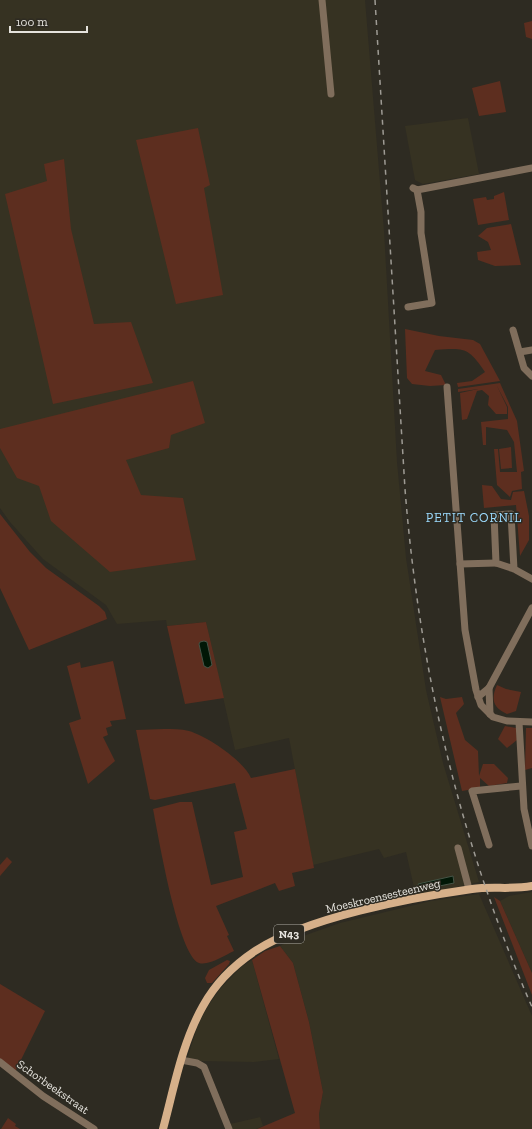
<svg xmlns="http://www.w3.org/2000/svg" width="532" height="1129" viewBox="0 0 532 1129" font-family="'Zilla Slab',serif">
<rect width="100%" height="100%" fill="#2e2b22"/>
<g fill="#363222">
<path d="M0,0H365L384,231L397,462L406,558L426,690L443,763L479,882L416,896L406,852L384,858L379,849L313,865L289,738L235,750L206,622L167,626L166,620L117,624L106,605L43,559L10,522L0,508Z"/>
<path d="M468,118L479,174L423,184L415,180L405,126Z"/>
<path d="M532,892V973L500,901L509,896Z"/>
<path d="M479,894L532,1016V1129H320L319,1114L323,1092L309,1022L293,963L280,946L289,941L340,923L431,901Z"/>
<path d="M252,960L279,1059L254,1062L200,1061L187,1059L198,1025L208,1006L220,989L241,967Z"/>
<path d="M260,1117L263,1126L256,1129H232L230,1124Z"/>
</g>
<g fill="#5d2e1f" fill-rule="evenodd">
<path d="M532,21V39L526,37L524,23Z"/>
<path d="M500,81L506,112L479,116L472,88Z"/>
<path d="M198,128L210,185L204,188L223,295L176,304L136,140Z"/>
<path d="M64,159L71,229L94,324L131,322L153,383L53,404L5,194L47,181L44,164Z"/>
<path d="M504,192L509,220L478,225L473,199L486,197L487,200L494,199V196Z"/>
<path d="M511,224L521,265L495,266L478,260L477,252L491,250L488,242L478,236L487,228Z"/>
<path d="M405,329L439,336L473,340L480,344L500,381L458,387L457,383L472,381L485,372C468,347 465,348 435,350L425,371L441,375L446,385L430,386L412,384L407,378Z"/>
<path d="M193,381L205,423L171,435L169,448L126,460L141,495L183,498L196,560L110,572L51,521L39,486L17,478L0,448V429Z"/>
<path d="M500,383L517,421L524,471L521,472L522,489L512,491L510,497L497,485L494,449H498L500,472H517L514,442L507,430L486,427V445H483L481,422L508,419V407L497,386L507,407V414H496L488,405L489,396L482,390L477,391L467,419L462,420L460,393L478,389L458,392V389Z"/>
<path d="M511,447L512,468L501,469L499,449Z"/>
<path d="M482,485L492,486L501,499L511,500L513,492L524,491L529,516V540L520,556L516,505L484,508Z"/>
<path d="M0,514L30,552L46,568L99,606L105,612L107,619L29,650L0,588Z"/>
<path d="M206,622L224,698L185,704L167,626ZM200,642H207L212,665L199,644Z"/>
<path d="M113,661L126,719L110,721L112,726L106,728L108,735L103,737L115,761L88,784L69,723L81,719L67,666L80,662L81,668Z"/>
<path d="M497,685L506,689L521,692L516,711L507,714C492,707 491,698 497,685Z"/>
<path d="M440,697L446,699L462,697L464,704L456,713L465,740L478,751L479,776L483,764H494L508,778L507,783L489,786L480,778V788L462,791Z"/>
<path d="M505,726L516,728L517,740L507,748L498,739Z"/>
<path d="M526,728H532V768L525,770Z"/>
<path d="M164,729C172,729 181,729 189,731C207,736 244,761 251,778L295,769L314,868L292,873L295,886L279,891L275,883L216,906L229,935L227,936L234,951C225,955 209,966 199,963C178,955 158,834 153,809L180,802H192L211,885L243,877L234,832L247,829L235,783L155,800L150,799L136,730Z"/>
<path d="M7,857L12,862L0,876V865Z"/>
<path d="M494,897L500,901L532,973V995Z"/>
<path d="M280,946L293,963L309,1022L323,1092L319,1114L320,1129H257L295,1113L252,960L265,951Z"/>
<path d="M227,960L230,961L229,964L212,983H207L205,978L209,970Z"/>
<path d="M0,984L45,1011L15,1072L0,1060Z"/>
<path d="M8,1118L16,1124L15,1126L20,1129H1Z"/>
</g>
<g fill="#011706" stroke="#455446">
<path d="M204,641L207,642L212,665L208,668L204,666L199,644L200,642Z"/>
<path d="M453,876L454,883L420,890L418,884Z"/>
</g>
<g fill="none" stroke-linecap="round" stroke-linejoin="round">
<g stroke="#806e5c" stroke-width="7">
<path d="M322,0L331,94"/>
<path d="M413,188L417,190L532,168"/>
<path d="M408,307L432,303L421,233V212L417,190"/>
<path d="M513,330L524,368L532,376"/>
<path d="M520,352L532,350"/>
<path d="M447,387L465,630L476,690L481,705L493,717L507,721L532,722"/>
<path d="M460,564L496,563"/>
<path d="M514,569L511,514L494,515L496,563L514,569L532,579"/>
<path d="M489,688L490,714"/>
<path d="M478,697L489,688L532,608"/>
<path d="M519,722L524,809L532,846"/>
<path d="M489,845L472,791L521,786"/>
<path d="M458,848L469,889"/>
<path d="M181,1060L197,1063L204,1067L229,1129"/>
<path d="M0,1062L43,1096L94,1129"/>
</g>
<path stroke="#d6b08a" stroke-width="8" d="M163,1129C174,1088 182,1043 203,1006C215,984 234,965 255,951C308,917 409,898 472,889C492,886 512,890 532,886"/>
<path stroke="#9e9b94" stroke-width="1.5" stroke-dasharray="5 5" stroke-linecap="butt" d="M375,0L405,489C419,668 460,843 532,1007"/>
</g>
<g text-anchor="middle" stroke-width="3" stroke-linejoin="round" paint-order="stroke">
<rect fill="#2e2b22" stroke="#aeaca5" stroke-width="1" x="274" y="925" width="30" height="18" rx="3"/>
<g font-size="11" font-weight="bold" fill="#e5e3dd">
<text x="289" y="938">N43</text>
</g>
<g font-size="12" fill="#e5e3dd" stroke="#2e2b22">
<text transform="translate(383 896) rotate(-13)" y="4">Moeskroensesteenweg</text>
<text transform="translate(53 1087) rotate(35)" y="4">Schorbeekstraat</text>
</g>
<g font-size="13" letter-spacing="1" fill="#9ddcff" stroke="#2e2b22">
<text x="474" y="522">PETIT CORNIL</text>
</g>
</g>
<path d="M10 26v6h77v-6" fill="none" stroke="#e5e3dd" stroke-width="2"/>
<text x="16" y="26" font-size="12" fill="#e5e3dd" stroke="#2e2b22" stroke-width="3" paint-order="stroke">100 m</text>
</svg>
